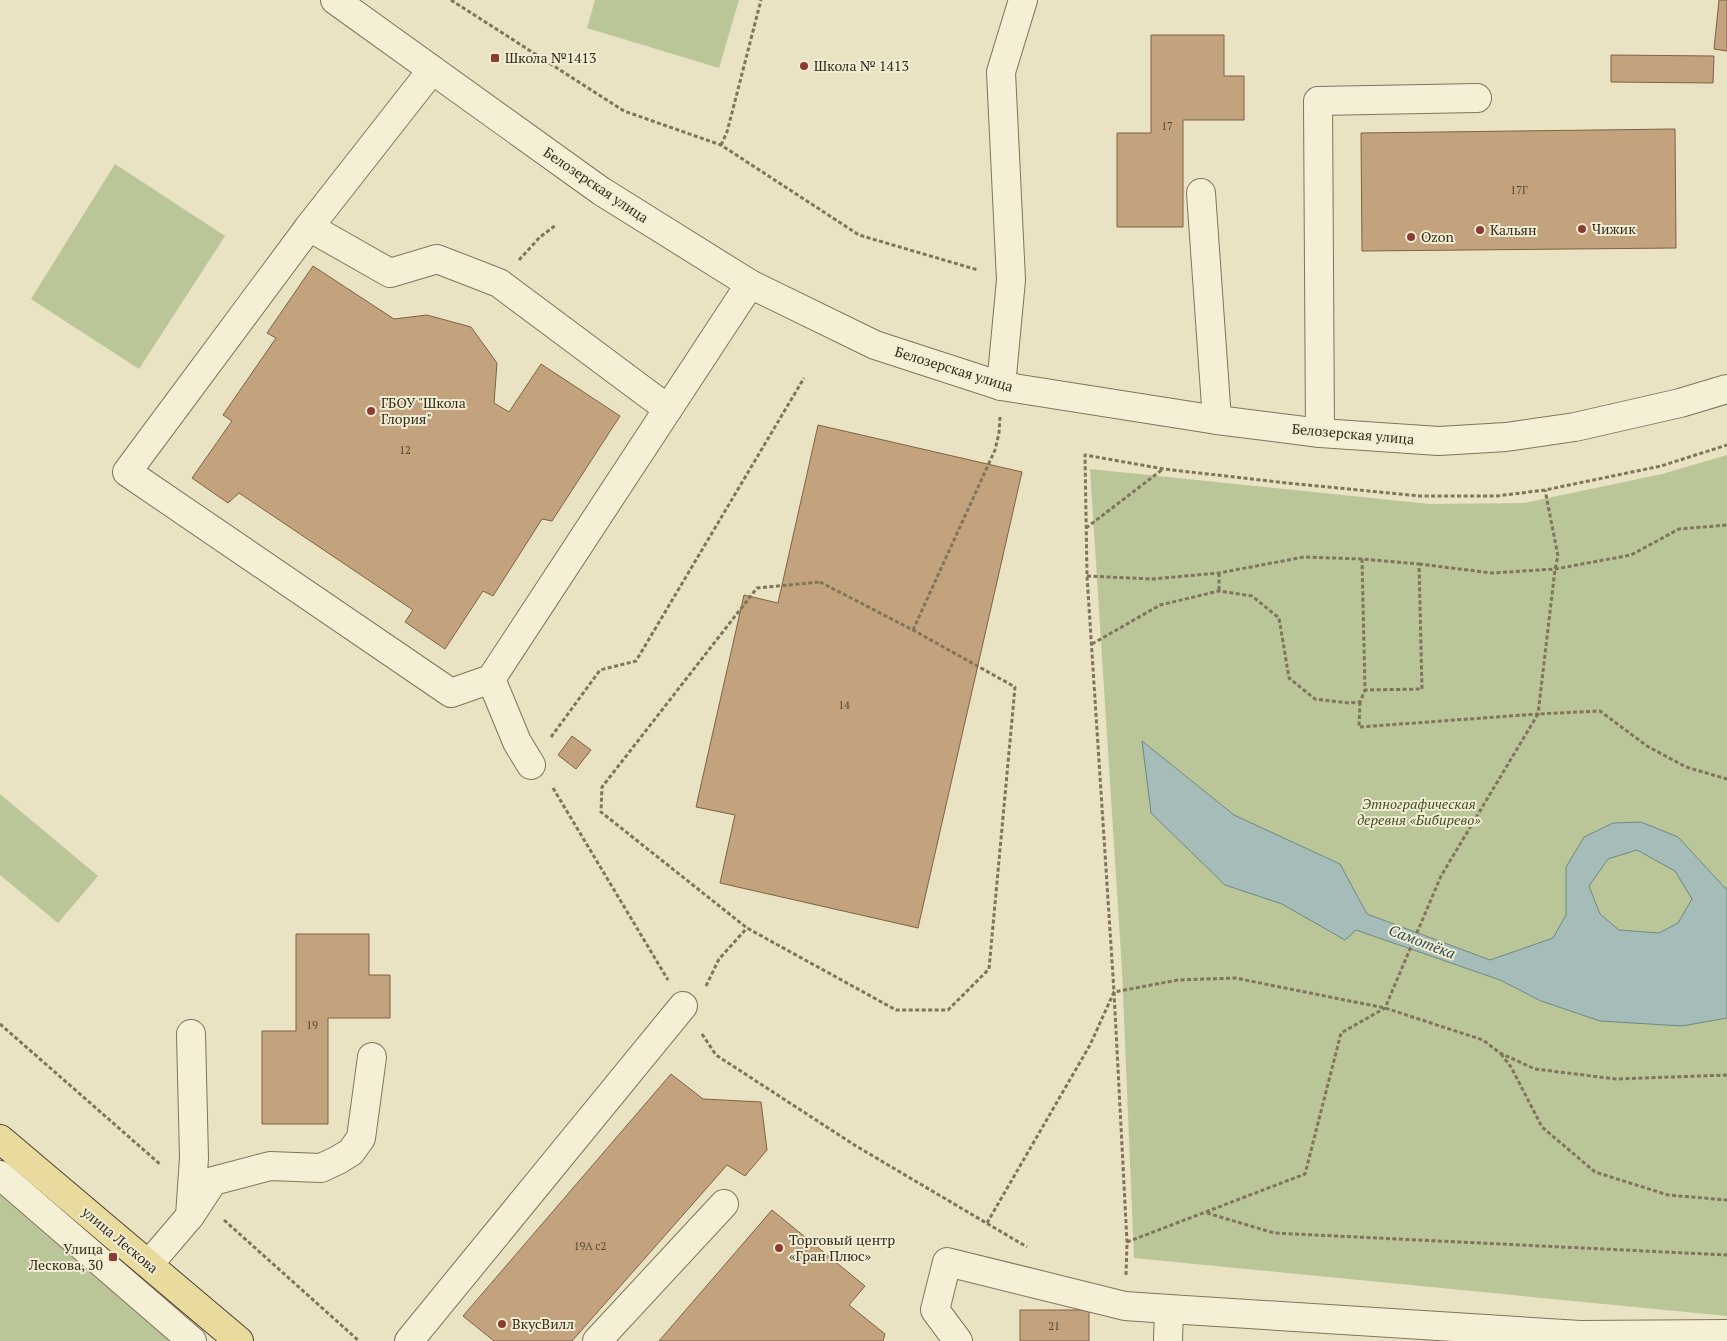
<svg xmlns="http://www.w3.org/2000/svg" width="1727" height="1341" viewBox="0 0 1727 1341" font-family="'PT Serif',serif">
<rect width="100%" height="100%" fill="#e9e2c3"/>
<g fill="#bbc698">
<path d="M595,0H739L719,68L587,28Z"/>
<path d="M115,164L225,236L139,369L31,299Z"/>
<path d="M1727,455V1316L1134,1258L1122,970L1090,469L1430,504L1524,503L1662,474Z"/>
<path d="M0,794L98,876L58,923L0,875Z"/>
<path d="M0,1187L177,1341H0Z"/>
</g>
<path fill="#a5bcb8" stroke="#6d8986" fill-rule="evenodd" d="M1142,741L1234,815L1340,864L1367,914L1490,960L1553,938L1566,915V867L1584,837L1613,823L1641,822L1678,837L1725,888H1727V1018L1682,1026L1600,1021L1541,1001L1500,980L1356,930L1345,940L1282,904L1225,885L1151,813ZM1637,850L1675,871L1692,899L1678,923L1659,933L1619,930L1600,914L1589,886L1608,859Z"/>
<g fill="#c3a37d" stroke="#7e6244">
<path d="M1719,0H1727V51L1714,49Z"/>
<path d="M1151,35H1224V76H1244V120H1183V227H1117V133H1151Z"/>
<path d="M1611,55L1714,56L1713,83L1611,82Z"/>
<path d="M1675,129L1676,248L1362,251L1361,133Z"/>
<path d="M313,266L394,319L427,315L471,327L497,363L494,403L509,412L541,364L620,416L552,521L542,519L493,596L483,591L445,649L405,622L413,610L239,493L228,503L192,478L232,421L223,415L276,338L267,333Z"/>
<path d="M818,425L1022,472L918,928L720,883L735,815L696,807L744,595L778,603Z"/>
<path d="M572,736L591,750L576,769L558,755Z"/>
<path d="M296,934H369V975H390V1018H328V1124H262V1031H296Z"/>
<path d="M671,1074L703,1099L761,1102L767,1150L745,1176L727,1165L572,1341H494L463,1316Z"/>
<path d="M772,1210L865,1286L849,1305L885,1334L883,1341H659Z"/>
<rect x="1020" y="1310" width="69" height="31"/>
</g>
<g fill="none" stroke-linecap="round" stroke-linejoin="round">
<defs>
<g id="minor">
<path d="M335,0L601,191L750,284L875,345L1001,386L1217,420L1320,433L1439,441L1506,437L1575,427L1680,403L1727,389"/>
<path d="M1201,193L1217,420"/>
<path d="M309,227L432,70"/>
<path d="M1001,386L1011,280L1001,72L1023,0"/>
<path d="M668,409L750,284"/>
<path d="M1320,433L1318,101L1477,98"/>
<path d="M491,679L451,693L127,472L309,227L390,273L437,259L499,283L668,409L491,679L517,742L531,765"/>
<path d="M0,1175L192,1341"/>
<path d="M190,1216L213,1181L270,1166L321,1168L338,1160L351,1152L361,1138L372,1057"/>
<path d="M149,1264L190,1216L194,1158L191,1034"/>
<path d="M409,1341L683,1006"/>
<path d="M597,1341L724,1204"/>
<path d="M958,1341L935,1310L947,1262L1125,1306L1169,1309"/>
<path d="M1168,1341L1169,1309L1580,1335L1727,1334"/>
</g>
<path id="major" d="M0,1139L239,1341"/>
</defs>
<use href="#minor" stroke="#81745c" stroke-width="30"/>
<use href="#major" stroke="#4f4230" stroke-width="30"/>
<g stroke="#81745c" stroke-width="3" stroke-dasharray="4 2.5" stroke-linecap="butt">
<path d="M451,0L624,111L721,145L859,235L978,270"/>
<path d="M721,145L727,132L761,0"/>
<path d="M519,260L540,237L556,225"/>
<path d="M1086,528L1163,469"/>
<path d="M1419,564L1492,573L1555,569L1631,555L1679,529L1727,525"/>
<path d="M1219,573V591"/>
<path d="M1087,576L1152,579L1219,573L1304,557L1362,559L1419,564L1422,689L1365,690L1362,559"/>
<path d="M820,582L913,630L1015,687L989,969L948,1010H896L747,928L601,812L602,787L757,588Z"/>
<path d="M913,630L995,450L999,433L1000,417"/>
<path d="M1092,644L1160,605L1219,591L1252,596L1279,618L1289,678L1315,699L1349,703L1360,702L1365,690"/>
<path d="M1360,702L1359,727L1538,714L1555,569L1558,556L1545,490"/>
<path d="M551,737L600,670L636,661L804,378"/>
<path d="M553,788L668,980"/>
<path d="M706,986L719,959L747,928"/>
<path d="M0,1024L161,1165"/>
<path d="M702,1034L716,1055L856,1146L1027,1247"/>
<path d="M1501,1054L1511,1067L1542,1127L1595,1172L1668,1195L1727,1200"/>
<path d="M1207,1213L1274,1233L1727,1255"/>
<path d="M224,1220L359,1341"/>
<path d="M987,1223L1090,1045L1114,992L1178,980L1235,978L1385,1008L1483,1040L1500,1053L1535,1069L1616,1079L1727,1075"/>
<path d="M1127,1242L1305,1174L1341,1033L1385,1008L1441,876L1538,714L1600,711L1647,746L1686,767L1727,779"/>
<path d="M1126,1275L1127,1242L1114,992L1087,576L1085,455L1164,469L1287,483L1420,496H1497L1545,490L1661,466L1727,445"/>
</g>
<use href="#minor" stroke="#f5efd5" stroke-width="28"/>
<use href="#major" stroke="#e9db9e" stroke-width="28"/>
</g>
<g fill="#8a3c32" stroke="#f1ecd2" stroke-width="2">
<rect x="490" y="53" width="10" height="10" rx="2.5"/>
<circle cx="804" cy="66" r="5"/>
<circle cx="1582" cy="229" r="5"/>
<circle cx="1480" cy="230" r="5"/>
<circle cx="1411" cy="237" r="5"/>
<circle cx="371" cy="411" r="5"/>
<circle cx="779" cy="1248" r="5"/>
<rect x="108" y="1252" width="10" height="10" rx="2.5"/>
<circle cx="502" cy="1324" r="5"/>
</g>
<g text-anchor="middle" stroke-width="4" stroke-linejoin="round" paint-order="stroke">
<g font-size="11" fill="#574936">
<text x="1167" y="130">17</text>
<text x="1519" y="194">17Г</text>
<text x="405" y="454">12</text>
<text x="844" y="709">14</text>
<text x="312" y="1029">19</text>
<text x="590" y="1250">19А с2</text>
<text x="1054" y="1330">21</text>
</g>
<g font-size="14" fill="#332b1e" stroke="#f1ecd2" text-anchor="start">
<text x="505" y="63">Школа №1413</text>
<text x="814" y="71">Школа № 1413</text>
<text x="1592" y="234">Чижик</text>
<text x="1490" y="235">Кальян</text>
<text x="1421" y="242">Ozon</text>
<text x="381" y="408">ГБОУ "Школа<tspan x="381" dy="16">Глория"</tspan></text>
<text x="789" y="1245">Торговый центр<tspan x="789" dy="16">«Гран Плюс»</tspan></text>
<text x="103" y="1254" text-anchor="end">Улица<tspan x="103" dy="16">Лескова, 30</tspan></text>
<text x="512" y="1329">ВкусВилл</text>
</g>
<g font-size="14" fill="#332b1e" stroke="#f1ecd2">
<text transform="translate(596 185) rotate(34)" y="5">Белозерская улица</text>
<text transform="translate(954 369) rotate(17)" y="5">Белозерская улица</text>
<text transform="translate(1353 434) rotate(5)" y="5">Белозерская улица</text>
<text transform="translate(120 1240) rotate(40)" y="5">улица Лескова</text>
</g>
<g font-size="14" font-style="italic" fill="#3f4d27" stroke="#f1ecd2">
<text x="1419" y="809">Этнографическая<tspan x="1419" dy="16">деревня «Бибирево»</tspan></text>
</g>
<g font-size="15" font-style="italic" fill="#2f4f51" stroke="#f1ecd2">
<text transform="translate(1422 942) rotate(21)" y="5">Самотёка</text>
</g>
</g>
</svg>
